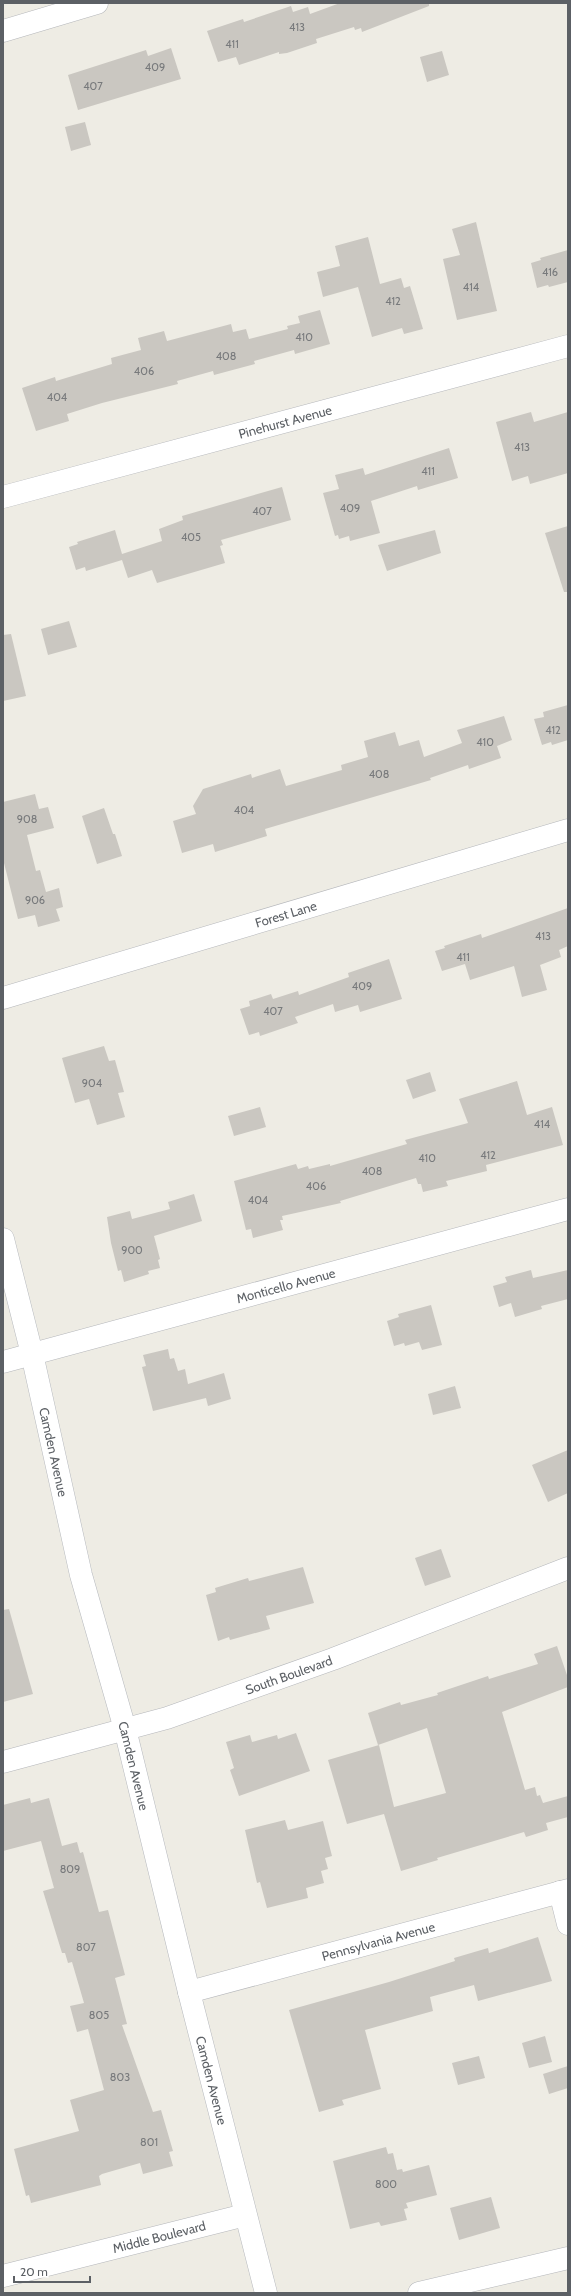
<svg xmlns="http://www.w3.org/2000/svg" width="571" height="2296" viewBox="0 0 571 2296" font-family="Cabin,sans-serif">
<rect width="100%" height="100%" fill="#eeece4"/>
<g fill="#cac7c1">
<path d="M340,3H429V6L362,32L361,28L355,30L354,27L316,39L317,43L287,53L279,54V52L239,65L236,57L218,62L207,31L243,19L244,22L291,6L293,12L308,7L310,14Z"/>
<path d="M171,48L181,79L78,110L68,75L146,50L148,56Z"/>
<path d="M442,51L449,75L427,82L420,57Z"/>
<path d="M85,122L91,145L71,151L65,127Z"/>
<path d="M476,222L497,311L457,320L443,259L460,255L452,229Z"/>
<path d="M368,237L380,284L401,278L404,288L410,286L423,329L404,334L402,328L372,337L358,287L323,297L317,272L340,266L335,246Z"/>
<path d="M568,250V282L549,287L548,285L537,288L531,263L541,260L540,258Z"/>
<path d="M320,310L330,344L295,354L294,350L254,361L255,364L214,375L213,371L177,381L178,384L102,403L67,414L69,421L36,431L22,388L55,377L56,381L112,364L111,358L141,350L138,338L164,331L167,341L231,324L233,332L246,329L249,339L288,329L287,326L300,323L298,316Z"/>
<path d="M531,412L534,422L568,412V473L530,484L528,476L512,481L496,422Z"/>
<path d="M449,448L458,478L418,490L417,486L371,501L380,533L350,541L349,536L339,539L338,535L335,536L323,493L339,489L335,475L363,468L365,475Z"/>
<path d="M282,487L291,520L221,540L223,545L220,546L225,563L157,583L152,570L128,578L122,560L86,571L85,567L76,570L69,547L78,544L77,542L115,530L122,554L162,541L159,529L183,520L182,516Z"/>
<path d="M568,526V592H564L545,533Z"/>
<path d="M435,530L441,553L387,571L378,545Z"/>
<path d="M69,621L77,647L48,655L41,629Z"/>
<path d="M11,634L26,696L3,701V635Z"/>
<path d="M568,705V740L552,745L551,742L542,745L534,719L544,717L543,712Z"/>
<path d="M504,716L512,740L497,746L501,758L469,769L468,765L430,778L431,780L265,829L267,836L215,852L213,844L182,853L173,821L196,814L193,806L203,789L251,774L252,778L280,769L286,786L342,770L341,765L368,757L364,741L395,732L399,746L419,740L424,757L462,743L457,730Z"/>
<path d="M35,794L39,809L48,807L54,828L27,835L36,871L40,870L46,892L59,888L63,907L56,909L60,921L38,927L35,915L18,919L3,859V802Z"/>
<path d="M104,808L113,834H115L122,856L97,864L82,816Z"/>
<path d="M568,908V946L559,950L561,957L540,965L547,990L522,997L514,966L470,980L465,964L442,971L435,951L445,948L444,946L481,934L482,938Z"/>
<path d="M389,959L402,999L360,1012L358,1005L335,1012L333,1004L295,1017L298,1023L260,1036L259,1032L249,1035L240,1009L250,1006L249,1001L271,994L273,999L298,991L299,995L349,977L348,973Z"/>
<path d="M104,1046L109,1061L115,1060L124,1092L118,1093L125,1117L97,1125L89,1099L75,1103L62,1058Z"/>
<path d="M430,1072L436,1091L413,1099L406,1080Z"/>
<path d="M517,1081L527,1115L552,1107L563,1145L486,1165L487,1171L446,1181L448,1186L423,1192L421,1184H418L416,1178L340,1201L341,1203L282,1216L283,1220H280L283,1230L253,1238L251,1229L246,1230L234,1181L296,1164L298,1169L308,1166L309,1169L330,1164V1166L407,1144L405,1140L468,1123L459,1099Z"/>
<path d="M260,1107L266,1127L234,1136L228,1116Z"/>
<path d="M194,1194L202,1221L154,1236L160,1259L158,1260L160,1268L148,1271L149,1274L124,1282L121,1270L118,1271L111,1243L107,1217L130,1211L132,1219L170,1209L168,1202Z"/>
<path d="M531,1270L533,1278L568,1270V1299L541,1306L542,1309L515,1317L511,1303L499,1307L493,1286L507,1282L505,1277Z"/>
<path d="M431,1305L442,1345L422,1350L419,1342L405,1346L404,1343L394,1346L387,1321L399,1317L398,1314Z"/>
<path d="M168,1349L170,1359L174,1358L178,1371L185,1369L188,1384L224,1373L231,1399L208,1406L206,1398L153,1411L142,1367L146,1366L143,1355Z"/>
<path d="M455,1386L461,1408L433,1415L428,1394Z"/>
<path d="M568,1450V1493L548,1502L532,1465Z"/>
<path d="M441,1549L451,1577L425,1586L415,1558Z"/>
<path d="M303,1567L314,1603L266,1616L270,1629L230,1640L229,1637L218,1641L206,1595L216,1592L215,1588L248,1578L249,1581Z"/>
<path d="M9,1609L33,1694L3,1702V1610Z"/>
<path d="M557,1646L568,1678V1687L502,1712L525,1790L535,1787L537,1796L540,1795L543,1803L568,1796V1817L546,1823L548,1830L526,1837L524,1832L437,1858L438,1860L401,1871L384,1814L347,1824L328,1760L379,1745L394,1807L446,1793L427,1728L378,1745L368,1713L400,1702L401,1705L438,1695L437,1693L488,1676L489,1679L538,1664L534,1654Z"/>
<path d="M296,1733L310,1771L239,1796L230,1770L234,1768L226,1742L250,1735L252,1742L277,1735L278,1739Z"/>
<path d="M30,1798L31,1803L49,1798L62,1846L77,1842L80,1853L83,1852L99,1912L108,1910L125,1975L115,1978L127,2024L122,2025L153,2112L161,2110L173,2151L169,2152L173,2166L143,2174L140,2163L102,2174L99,2176L101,2185L31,2203L29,2195L26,2196L14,2149L79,2131L70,2100L104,2090L88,2029L77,2032L70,2006L84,2003L72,1962L68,1963L65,1953H62L43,1891L54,1888L41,1841L3,1851V1805Z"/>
<path d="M285,1820L288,1830L323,1821L332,1856L325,1858L328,1869L321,1871L324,1883L306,1888L308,1898L267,1908L260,1882L257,1883L245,1830Z"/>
<path d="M538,1937L552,1981L478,2001L474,1985L430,1997L433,2011L365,2030L381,2089L342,2100L344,2105L319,2112L289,2010L389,1982L455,1961L454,1958L488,1948L489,1953Z"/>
<path d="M545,2036L552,2062L529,2068L522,2043Z"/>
<path d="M479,2056L485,2078L458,2085L452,2063Z"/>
<path d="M568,2066V2088L549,2094L543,2074Z"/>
<path d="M386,2147L388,2154L393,2153L397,2170L402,2169L403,2172L429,2165L437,2195L406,2203L408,2208L404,2209L407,2220L381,2226L379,2222L350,2229L333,2161Z"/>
<path d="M491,2197L500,2228L459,2240L450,2208Z"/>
</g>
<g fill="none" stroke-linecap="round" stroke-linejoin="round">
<defs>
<g id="street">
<path d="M3,31L97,3"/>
<path id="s1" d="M3,497L568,346"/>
<path id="s2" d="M3,998L568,830"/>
<path id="s3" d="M3,1362L568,1209"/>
<path id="s4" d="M3,1762L167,1718L333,1659L568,1568"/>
<path d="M560,1892L568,1924"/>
<path id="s5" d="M189,1992L568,1890"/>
<path id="s6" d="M3,2276L245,2215"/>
<path d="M419,2293L568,2258"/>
</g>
<g id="secondary">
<path id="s7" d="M3,1239L32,1354L81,1575L125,1729L189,1992L266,2293"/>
</g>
</defs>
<use href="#street" stroke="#b5b7bb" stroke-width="23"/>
<use href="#secondary" stroke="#b6b9be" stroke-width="23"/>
<use href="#street" stroke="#fff" stroke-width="22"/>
<use href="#secondary" stroke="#fff" stroke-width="22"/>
</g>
<g text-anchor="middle" stroke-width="4" stroke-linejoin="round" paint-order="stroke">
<g font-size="11" fill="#787a7c">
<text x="297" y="31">413</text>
<text x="232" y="48">411</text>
<text x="155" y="71">409</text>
<text x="93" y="90">407</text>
<text x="550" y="276">416</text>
<text x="471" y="291">414</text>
<text x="393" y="305">412</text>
<text x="304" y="341">410</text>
<text x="226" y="360">408</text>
<text x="144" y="375">406</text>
<text x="57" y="401">404</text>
<text x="522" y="451">413</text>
<text x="428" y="475">411</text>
<text x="350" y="512">409</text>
<text x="262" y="515">407</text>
<text x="191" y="541">405</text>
<text x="553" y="734">412</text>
<text x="485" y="746">410</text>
<text x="379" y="778">408</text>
<text x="244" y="814">404</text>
<text x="27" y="823">908</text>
<text x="35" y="904">906</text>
<text x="543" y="940">413</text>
<text x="463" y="961">411</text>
<text x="362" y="990">409</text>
<text x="273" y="1015">407</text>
<text x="92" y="1087">904</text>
<text x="542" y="1128">414</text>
<text x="488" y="1159">412</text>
<text x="427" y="1162">410</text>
<text x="372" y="1175">408</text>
<text x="316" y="1190">406</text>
<text x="258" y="1204">404</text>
<text x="132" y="1254">900</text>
<text x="70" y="1873">809</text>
<text x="86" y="1951">807</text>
<text x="99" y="2019">805</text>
<text x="120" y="2081">803</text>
<text x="149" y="2146">801</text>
<text x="386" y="2188">800</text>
</g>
<g font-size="13" fill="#5c6065" stroke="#fff">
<text dy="5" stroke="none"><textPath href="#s1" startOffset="292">Pinehurst Avenue</textPath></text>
<text dy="5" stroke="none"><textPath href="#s2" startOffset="295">Forest Lane</textPath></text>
<text dy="5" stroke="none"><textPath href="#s3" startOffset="293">Monticello Avenue</textPath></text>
<text dy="5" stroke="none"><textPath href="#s7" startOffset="219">Camden Avenue</textPath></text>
<text dy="5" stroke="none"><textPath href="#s4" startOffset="299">South Boulevard</textPath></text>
<text dy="5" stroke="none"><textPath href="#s7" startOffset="543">Camden Avenue</textPath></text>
<text dy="5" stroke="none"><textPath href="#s5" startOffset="196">Pennsylvania Avenue</textPath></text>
<text dy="5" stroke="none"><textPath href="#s7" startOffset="867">Camden Avenue</textPath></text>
<text dy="5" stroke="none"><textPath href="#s6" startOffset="161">Middle Boulevard</textPath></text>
</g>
</g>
<rect width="571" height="2296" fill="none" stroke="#5c6065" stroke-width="8"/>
<path d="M14 2276v6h76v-6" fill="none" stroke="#5c6065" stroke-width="2"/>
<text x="20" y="2276" font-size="12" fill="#5c6065" stroke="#ffffff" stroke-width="3" paint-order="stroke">20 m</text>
</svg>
